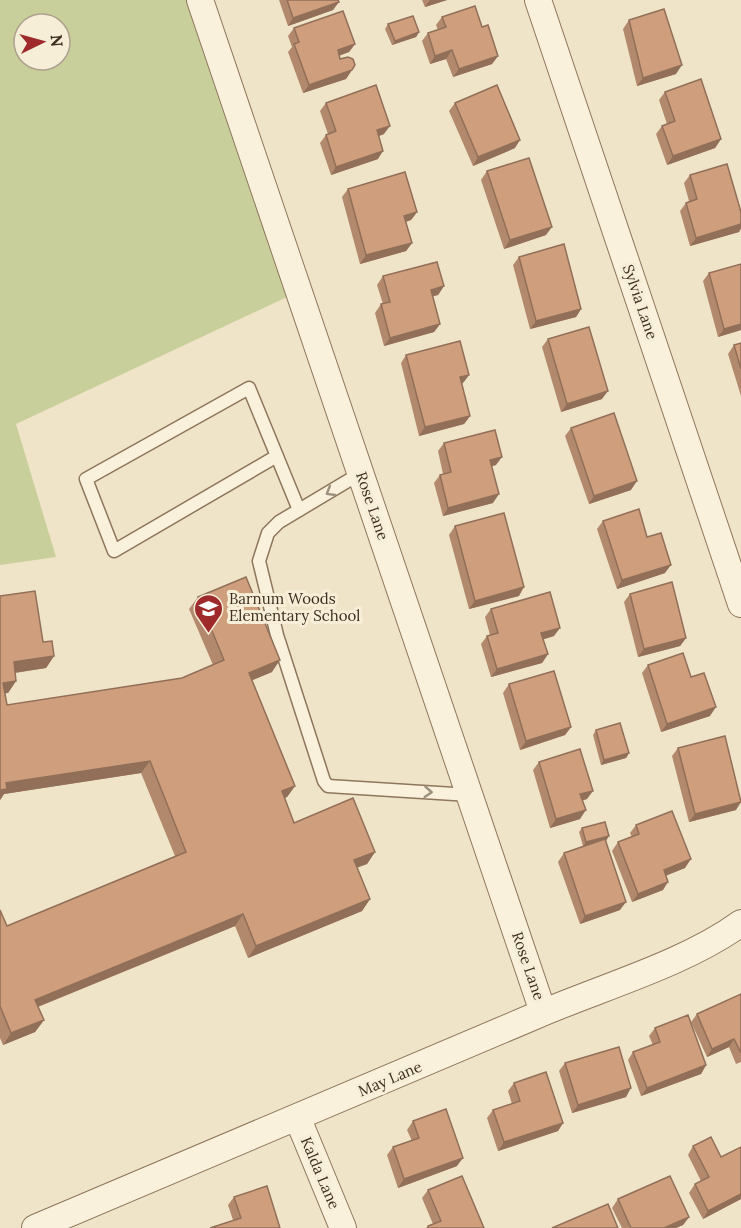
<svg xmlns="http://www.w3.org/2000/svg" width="741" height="1228" viewBox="0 0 741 1228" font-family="Lora,serif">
<rect width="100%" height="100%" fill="#f0e4c8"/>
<path fill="#c9cf9b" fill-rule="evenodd" d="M0,0H200L300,291L16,424L56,557L0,565ZM24,24H60V60H24Z"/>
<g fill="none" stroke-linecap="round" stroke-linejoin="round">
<defs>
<g id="lane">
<path d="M277,456L114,551L86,479L249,388L299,510"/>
<path d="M361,473L279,522L268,533L259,561L277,635L324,781L328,786L470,795"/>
</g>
<g id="street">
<path d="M200,0L543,1012"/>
<path d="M538,0L741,604"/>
<path d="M298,1119L343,1228"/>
<path d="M35,1228C202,1158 369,1088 535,1016C599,988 685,964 741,923"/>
</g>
</defs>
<use href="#lane" stroke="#8d765c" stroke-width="15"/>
<use href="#street" stroke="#8d765c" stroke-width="28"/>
<use href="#lane" stroke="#faf1dc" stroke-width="12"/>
<use href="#street" stroke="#faf1dc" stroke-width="26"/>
</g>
<g fill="#b2896c">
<path d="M279,0H338L333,10L288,26Z"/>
<path d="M422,0H447L425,7Z"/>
<path d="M442,17L482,27L498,56L492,64L453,77L446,59L430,64L422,41L428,33L438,30L436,25Z"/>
<path d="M629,20L676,74L637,86L623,29Z"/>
<path d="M388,24L419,32L416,37L392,45L385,29Z"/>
<path d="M294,28L355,44L349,52L339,56L340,59L355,65L346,79L303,93L288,52L292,47L288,36Z"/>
<path d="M665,92L721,139L715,148L667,165L656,134L662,126L667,124L659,100Z"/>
<path d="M326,103L384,134L379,136L378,159L331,175L320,143L326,135L328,134L320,111Z"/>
<path d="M455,103L515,148L473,166L449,111Z"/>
<path d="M487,171L546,235L504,249L481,180Z"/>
<path d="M690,175L741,212V228L739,232L690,246L680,211L686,203L689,201L684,183Z"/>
<path d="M348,189L417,212L411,220L406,222L412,243L406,251L360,264L342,197Z"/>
<path d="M519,257L581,309L576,317L530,329L513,265Z"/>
<path d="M709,273L741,330L718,337L703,281Z"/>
<path d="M383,276L444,286L438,295L433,296L440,324L434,332L384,346L375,313L381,304H383L377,285Z"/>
<path d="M548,339L602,399L561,412L542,347Z"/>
<path d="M741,343V396L728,354L734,345Z"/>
<path d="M406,355L469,375L462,384L470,416L464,424L419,436L401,363Z"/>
<path d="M571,428L631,490L589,504L565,436Z"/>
<path d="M444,443L496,465L492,466L493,503L443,516L434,483L440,475L443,474L438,451Z"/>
<path d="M603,521L647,537L665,573L617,589L597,529Z"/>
<path d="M455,526L519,596L469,609L449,535Z"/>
<path d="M630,594L686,638L680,646L638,657L624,602Z"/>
<path d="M0,596L43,642L54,656L46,668L15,673L16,681L8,693H5L7,705L182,678L213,665L189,609L198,597L272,672L252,680L295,786L287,797L284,798L294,823L375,852L367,864L357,867L370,899L362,911L248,958L235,926L38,1007L44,1020L35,1032L3,1045L0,1038V910L7,926L175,856L141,773L4,794L0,800Z"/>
<path d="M491,609L554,636L543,639L548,654L542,663L491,677L481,644L487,636L490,635L485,617Z"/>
<path d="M648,665L691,677L710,716L661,732L642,673Z"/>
<path d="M509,684L571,727L565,735L520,750L503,693Z"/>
<path d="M596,730L629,753L626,758L601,765L593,735Z"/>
<path d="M678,748L736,810L689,822L672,756Z"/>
<path d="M539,762L587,799L582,800L580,819L550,828L533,770Z"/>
<path d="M636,825L685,868L666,875L663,890L632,902L612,851L618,842L632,837L630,833Z"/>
<path d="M582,828L606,841L620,910L580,924L558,862L564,853L583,846L579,832Z"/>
<path d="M741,994V1062L736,1064L729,1047L707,1057L691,1022L697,1014Z"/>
<path d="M655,1028L706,1065L701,1074L641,1096L628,1060L633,1052L653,1045L649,1036Z"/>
<path d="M565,1063L626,1097L572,1113L559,1071Z"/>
<path d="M514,1083L563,1123L558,1131L498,1151L487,1118L493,1110L512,1104L508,1091Z"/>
<path d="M413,1121L457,1166L398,1188L387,1155L393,1147L412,1141L407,1130Z"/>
<path d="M693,1146L721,1157L741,1147V1199L703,1219L689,1193L695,1184L701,1181L688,1155Z"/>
<path d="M428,1190L484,1228H426L428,1226L433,1224L422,1198Z"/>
<path d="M234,1197L280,1228L233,1220L228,1205Z"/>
<path d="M618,1199L689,1217L683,1225L676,1228H622L612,1208Z"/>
</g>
<g fill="#916f58">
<path d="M430,0H447L425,7Z"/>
<path d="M339,2L333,10L288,26L293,18Z"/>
<path d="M419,32L416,37L392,45L395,41Z"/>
<path d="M355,44L349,52L332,58L338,50Z"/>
<path d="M452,50L446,59L430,64L435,56Z"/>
<path d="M498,56L492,64L453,77L459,69Z"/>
<path d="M682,65L676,74L637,86L643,78Z"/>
<path d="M352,70L346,79L303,93L309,85Z"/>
<path d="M390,126L384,134L371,139L377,130Z"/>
<path d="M721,139L715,148L667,165L673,156Z"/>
<path d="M520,140L515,148L473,166L478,157Z"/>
<path d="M383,151L378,159L331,175L336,167Z"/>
<path d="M417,212L411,220L398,224L404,216Z"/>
<path d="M741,224V228L739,232L690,246L696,238Z"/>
<path d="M552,227L546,235L504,249L510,240Z"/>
<path d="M412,243L406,251L360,264L366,255Z"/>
<path d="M444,286L438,295L425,298L431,290Z"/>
<path d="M581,309L576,317L530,329L536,321Z"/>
<path d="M440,324L434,332L384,346L390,338Z"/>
<path d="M741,324V330L718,337L724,329Z"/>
<path d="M469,375L463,383L454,386L460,377Z"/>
<path d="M608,391L602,399L561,412L567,404Z"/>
<path d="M470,416L464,424L419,436L425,427Z"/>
<path d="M502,457L496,465L484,468L490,460Z"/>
<path d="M637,481L631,490L589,504L594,496Z"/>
<path d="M499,494L493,503L443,516L448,508Z"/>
<path d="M671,565L665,573L617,589L622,580Z"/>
<path d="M524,587L519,596L469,609L475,601Z"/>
<path d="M560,628L554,636L535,642L541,633Z"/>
<path d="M686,638L680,646L638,657L644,649Z"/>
<path d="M548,654L542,663L491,677L497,669Z"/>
<path d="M54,656L46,668L6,674L14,662Z"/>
<path d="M280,660L272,672L241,685L249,673Z"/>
<path d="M16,681L8,693L0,694L3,683Z"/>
<path d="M716,707L710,716L661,732L667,724Z"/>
<path d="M571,727L565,735L520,750L526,741Z"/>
<path d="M629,753L626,758L601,765L604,760Z"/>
<path d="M150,761L141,773L4,794L0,800V790L6,783Z"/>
<path d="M295,786L287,797L273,803L282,791Z"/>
<path d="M593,791L587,799L575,803L580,794Z"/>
<path d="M741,802L736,810L689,822L695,814Z"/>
<path d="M586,810L580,819L550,828L556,819Z"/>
<path d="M609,836L606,841L583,846L586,842Z"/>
<path d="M375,852L367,864L346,872L354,860Z"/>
<path d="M691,859L685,868L658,879L664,870Z"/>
<path d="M668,882L663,890L632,902L638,894Z"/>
<path d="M370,899L362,911L248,958L256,946Z"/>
<path d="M626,902L620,910L580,924L585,916Z"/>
<path d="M243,914L235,926L27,1011L35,1000Z"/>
<path d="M44,1020L35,1032L3,1045L11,1033Z"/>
<path d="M734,1039L729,1047L707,1057L712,1049Z"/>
<path d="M706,1065L701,1074L641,1096L647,1088Z"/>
<path d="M631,1088L626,1097L572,1113L578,1105Z"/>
<path d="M563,1123L558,1131L498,1151L504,1142Z"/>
<path d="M463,1158L457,1166L398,1188L404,1179Z"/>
<path d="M741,1194V1199L703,1219L708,1211Z"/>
<path d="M689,1217L683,1225L676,1228H664Z"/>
</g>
<g fill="#cf9f7d" stroke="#916f58" stroke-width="1.5">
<path d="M287,0H338L339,2L293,18Z"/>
<path d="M475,6L482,27L488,25L498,56L459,69L452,50L435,56L428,33L446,27L442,17Z"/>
<path d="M664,9L682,65L643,78L629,20Z"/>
<path d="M343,11L355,44L338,50L340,59L348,57L353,59L355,65L352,70L309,85L294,44L299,42L294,28Z"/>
<path d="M413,16L419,32L395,41L388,24Z"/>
<path d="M701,79L721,139L673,156L662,126L675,121L665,92Z"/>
<path d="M376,85L390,126L377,130L383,151L336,167L326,135L336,131L326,103Z"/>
<path d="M497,85L520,140L478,157L455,103Z"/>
<path d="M529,158L552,227L510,240L487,171Z"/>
<path d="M727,164L741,212V224L696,238L686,203L697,199L690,175Z"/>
<path d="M405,172L417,212L404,216L412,243L366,255L348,189Z"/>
<path d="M564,244L581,309L536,321L519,257Z"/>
<path d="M437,262L444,286L431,290L440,324L390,338L381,304L390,302L383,276Z"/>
<path d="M741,264V324L724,329L709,273Z"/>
<path d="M589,327L608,391L567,404L548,339Z"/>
<path d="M460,341L469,375L460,377L470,416L425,427L406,355Z"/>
<path d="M741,343V369L734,345Z"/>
<path d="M614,413L637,481L594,496L571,428Z"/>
<path d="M495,430L502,457L490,460L499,494L448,508L440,475L451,472L444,443Z"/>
<path d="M639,509L647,537L661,533L671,565L622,580L603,521Z"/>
<path d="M504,513L524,587L475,601L455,526Z"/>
<path d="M246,577L280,660L249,673L295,786L282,791L294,823L353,798L375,852L354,860L370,899L256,946L243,914L35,1000L44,1020L11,1033L0,1006V910L7,926L186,852L150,761L6,783L7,789L0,790V596L35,591L43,642L52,641L54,656L14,662L16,681L3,683L7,705L182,678L224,660L198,597Z"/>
<path d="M672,582L686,638L644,649L630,594Z"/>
<path d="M550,592L560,628L541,633L548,654L497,669L487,636L498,633L491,609Z"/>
<path d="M683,653L691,677L704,673L716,707L667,724L648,665Z"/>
<path d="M554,671L571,727L526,741L509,684Z"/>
<path d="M620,723L629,753L604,760L596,730Z"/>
<path d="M725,736L741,802L695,814L678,748Z"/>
<path d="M580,749L593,791L580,794L586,810L556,819L539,762Z"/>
<path d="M672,811L691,859L664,870L668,882L638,894L618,842L639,834L636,825Z"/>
<path d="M605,822L609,836L586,842L582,828Z"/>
<path d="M605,839L626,902L585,916L564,853Z"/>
<path d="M741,994V1053L734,1039L712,1049L697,1014Z"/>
<path d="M688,1015L706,1065L647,1088L633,1052L660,1042L655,1028Z"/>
<path d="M619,1047L631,1088L578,1105L565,1063Z"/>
<path d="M546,1072L563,1123L504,1142L493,1110L520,1101L514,1083Z"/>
<path d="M446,1109L463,1158L404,1179L393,1147L419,1138L413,1121Z"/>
<path d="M711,1137L721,1157L741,1147V1194L708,1211L695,1184L709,1177L693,1146Z"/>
<path d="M462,1176L484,1228H428V1226L441,1221L428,1190Z"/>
<path d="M670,1176L689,1217L664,1228H631L618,1199Z"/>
<path d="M267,1186L280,1228H210L241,1218L234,1197Z"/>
<path d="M608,1204L618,1228H552Z"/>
</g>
<defs><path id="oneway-chevron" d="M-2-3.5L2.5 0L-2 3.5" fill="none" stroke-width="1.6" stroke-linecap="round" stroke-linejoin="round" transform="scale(1.5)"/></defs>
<g stroke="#9c907e">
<use href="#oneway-chevron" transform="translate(330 492) rotate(149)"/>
<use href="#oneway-chevron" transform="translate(428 792) rotate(4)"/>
</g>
<defs>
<symbol id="school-pin" viewBox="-11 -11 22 30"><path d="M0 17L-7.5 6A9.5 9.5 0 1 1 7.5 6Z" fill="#9e2a2b" stroke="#f7eed8"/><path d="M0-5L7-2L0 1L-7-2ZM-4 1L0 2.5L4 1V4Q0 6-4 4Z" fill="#fff"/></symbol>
</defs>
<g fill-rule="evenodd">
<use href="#school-pin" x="192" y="592" width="33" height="45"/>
</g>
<g text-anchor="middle" stroke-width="6" stroke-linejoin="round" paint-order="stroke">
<g font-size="15" fill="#3d2e20" stroke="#f7eed8">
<text transform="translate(640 302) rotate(71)" y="5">Sylvia Lane</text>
<text transform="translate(372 506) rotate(71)" y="5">Rose Lane</text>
<text transform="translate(528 966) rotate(71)" y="5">Rose Lane</text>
<text transform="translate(390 1079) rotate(-23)" y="5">May Lane</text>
<text transform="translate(320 1173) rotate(67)" y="5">Kalda Lane</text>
</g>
<g font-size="15" fill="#3d2e20" stroke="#f7eed8" text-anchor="start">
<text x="229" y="604">Barnum Woods<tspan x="229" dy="17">Elementary School</tspan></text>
</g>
</g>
<g transform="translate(42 42) rotate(85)"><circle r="28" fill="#f7eed8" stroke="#ada18e" stroke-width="1.5"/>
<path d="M0-4.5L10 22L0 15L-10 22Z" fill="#9e2a2b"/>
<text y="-9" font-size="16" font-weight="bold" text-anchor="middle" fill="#3d2e20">N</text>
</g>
</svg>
